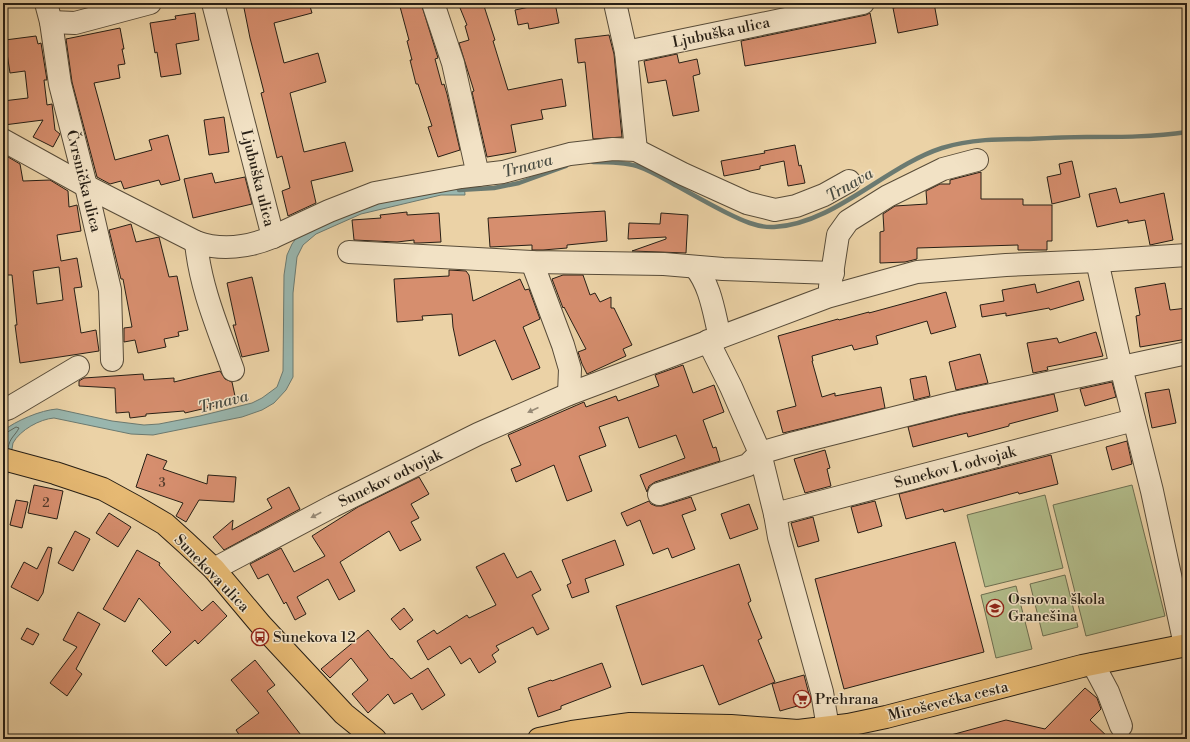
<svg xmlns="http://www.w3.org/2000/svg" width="1190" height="742" viewBox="0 0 1190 742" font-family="'Libre Bodoni',serif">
<rect width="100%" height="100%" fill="#ebd2a6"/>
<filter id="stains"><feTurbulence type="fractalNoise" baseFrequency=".005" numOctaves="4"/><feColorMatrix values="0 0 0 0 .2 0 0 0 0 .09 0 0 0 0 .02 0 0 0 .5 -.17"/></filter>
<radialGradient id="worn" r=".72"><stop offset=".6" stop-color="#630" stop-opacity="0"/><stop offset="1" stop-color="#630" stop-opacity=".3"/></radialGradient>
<g fill="#b2bd8b" stroke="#6c6e50">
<path d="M1132,485L1165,616L1086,636L1053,505Z"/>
<path d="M1045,495L1063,568L985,587L967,515Z"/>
<path d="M1065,575L1078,627L1043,636L1030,584Z"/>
<path d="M1016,586L1032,649L996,658L981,595Z"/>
</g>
<path fill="#99b6ae" stroke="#6b7a71" d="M464,182L465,195H441L361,214L316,234L303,245L297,257L293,293V377L286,390L274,403L262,410L242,417L153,435L131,434L54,418C40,419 20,430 13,443L5,490L3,493V431C15,421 41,410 57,409L112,421L144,425L159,424L200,416L252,403L262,398L277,387L283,371L284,275L287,255L292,244L300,233L346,209Z"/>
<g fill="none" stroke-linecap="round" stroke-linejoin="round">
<path stroke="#606a62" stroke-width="1" d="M3,434L6,433L16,427L19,428C15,436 10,437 8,448"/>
<g stroke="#6b7a71" stroke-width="4.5">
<path d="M593,162C608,162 623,162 637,166C652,171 666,180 679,187C695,196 711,205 727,213C741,220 758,228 774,227C834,224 886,166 942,148C970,139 1000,139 1029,139C1048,138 1067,137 1086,137C1120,137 1154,137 1187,132"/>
<path d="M459,190L494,188L519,183L566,166"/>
</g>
</g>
<g fill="#d68e6e" stroke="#271f15" fill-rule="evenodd">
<path d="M243,3H309L312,13L274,23L284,63L318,53L326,82L290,93L304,152L345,142L353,171L311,181L316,203L288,216L282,191L290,188L282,156L277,158L261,93L264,92L250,38Z"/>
<path d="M399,3H421L438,58L435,59L442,85L444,84L447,94L460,150L438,157L428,127L432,126L418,84H416L410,60H412L407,41L409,40Z"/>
<path d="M458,3H483L495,40L493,41L508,90L562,79L566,106L541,110L543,119L511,125L516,152L487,157L472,92L474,91L459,43L469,40L465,26L467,25Z"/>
<path d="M548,3H555L559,23L529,29L528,23L518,25L515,10Z"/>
<path d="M920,3H934L938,25L898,33L893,8Z"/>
<path d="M195,13L199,40L176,44L181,74L161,77L157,52L155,53L150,23L176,19L175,16Z"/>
<path d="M870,13L876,43L745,66L741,41L866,15Z"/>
<path d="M120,28L124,49H122L125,64L118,65L120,78L94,83L115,160L152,150L149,140L168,135L180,180L161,185L159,180L124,189L121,181L110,184L97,177L72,82L66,39Z"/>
<path d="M609,35L614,54L622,137L593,139L585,62L578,63L575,39Z"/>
<path d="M36,36L38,44L41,43L47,80H44L47,105L52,104L55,130L60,134L53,147L33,137L43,120L4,125L3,101L28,98L25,71L10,73L5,40Z"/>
<path d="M677,54L679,63L697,59L700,74L693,76L699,111L673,116L666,80L648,83L644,61Z"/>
<path d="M224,117L229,152L209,155L204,120Z"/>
<path d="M795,145L799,166L801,165L805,183L788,186L784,161L760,166V169L724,176L721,161L765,153L764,151Z"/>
<path d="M3,154L20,164L23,181L50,180L68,191L69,207L77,205L81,231L57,235L61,261L77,258L82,287L74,288L81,333L96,330L99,351L20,363L15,325H17L12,275H7L4,249L7,248L3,225ZM59,267L63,300L37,304L33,271Z"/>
<path d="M1072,161L1080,197L1052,204L1047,177L1061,174L1059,164Z"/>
<path d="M981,172V199H1023V205H1052V241H1047V250H1018V245L917,248V259L905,262L880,263V232L884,231L883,214L895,206L927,204L926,191L940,184H950V180Z"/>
<path d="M212,173L215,183L245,177L252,204L193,218L184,179Z"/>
<path d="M1116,188L1120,203L1164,193L1173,240L1150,245L1145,220L1128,223V220L1097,227L1089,194Z"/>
<path d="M605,211L607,241L567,245V248L543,250H532V245L490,247L488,218Z"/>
<path d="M407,212V215L439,213L441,242L419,243H414V240L397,242L354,240L352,220L381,218L380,215Z"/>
<path d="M661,213L688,215L686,253L632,251L666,239V237L628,239L629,223L660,224Z"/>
<path d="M131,224L136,242L159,237L169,277L177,276L188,330L178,332L179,336L164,339L166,347L138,353L135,340L124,342V328L132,327L123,279H121L109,230Z"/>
<path d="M449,270L466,271L469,275L473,301L520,279L525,290L529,289L540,319L523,327L540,368L512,380L495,340L459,356L453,327L452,314L422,316L423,320L397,322L394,279L449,276Z"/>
<path d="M563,275H583L590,295L595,293L600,302L611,297V308H614L632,345L623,349L626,356L587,374L582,364L578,352L586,349L564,307L563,308L552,279Z"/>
<path d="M252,277L269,351L242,357L233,325H236L227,283Z"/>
<path d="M1079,281L1084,300L1050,310L1049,308L1006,316V313L982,317L980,305L1004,301L1002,290L1035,284L1037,293Z"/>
<path d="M1165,283L1170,310L1187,308V339L1140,347L1136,316L1140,315L1135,288Z"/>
<path d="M946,292L956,327L931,334L927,321L876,336L878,344L854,350L852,345L812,356L813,361H812L822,397L835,393V396L881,387L885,408L783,433L777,411L796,406L778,336L838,319L839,320L869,312V313Z"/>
<path d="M1096,332L1103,356L1047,367L1048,370L1033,373L1027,343L1057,338L1059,343Z"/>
<path d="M980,354L988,383L956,390L949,362Z"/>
<path d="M683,365L693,393L714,385L724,412L703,420L713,448L716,447L720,461L655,482L649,486L647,492L640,475L685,458L676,435L639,448L628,417L599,427L606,446L579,456L592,491L567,501L554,465L516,482L511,469L521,465L508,435L584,402L586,407L616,396L618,401L659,386L655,375Z"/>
<path d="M220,371L225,379L232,382L236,401L185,413L184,411L146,414V416L130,418L129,412L116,413L115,388L79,386V381L84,378L143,374L144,380L174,378V382Z"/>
<path d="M926,376L930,396L914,400L910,379Z"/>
<path d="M1112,382L1116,397L1085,406L1080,389Z"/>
<path d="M1169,389L1176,423L1152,428L1145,393Z"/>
<path d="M1054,394L1058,411L1009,424V426L968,437L967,433L913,447L908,427L957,415Z"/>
<path d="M1127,441L1132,464L1112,470L1106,447Z"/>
<path d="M825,450L830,468L827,469L831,486L805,493L794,459Z"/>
<path d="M147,454L167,461L163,469L207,484L208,475L236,477L234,502L199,500L186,522L176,516L183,503L136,487Z"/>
<path d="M1051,455L1058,484L1019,494L1018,492L944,512L943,509L906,519L899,494Z"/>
<path d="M419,477L429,494L411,504L419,518L411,522L421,540L400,551L389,531L340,562L355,591L339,600L328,579L297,597L306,614L295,620L286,602L284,604L268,574L258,579L250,564L281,548L294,572L325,556L312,536L358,507Z"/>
<path d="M34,485L63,491L57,519L28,513Z"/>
<path d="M289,487L300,509L224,550L213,537L233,520L232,530L272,508L267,499Z"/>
<path d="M691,497L696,510L682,515L695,549L672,558L668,548L653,554L640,520L627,526L621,513L649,501L651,504L656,506H662Z"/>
<path d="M16,500L28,502L22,528L10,525Z"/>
<path d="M875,501L882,526L858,533L851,507Z"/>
<path d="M749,504L758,529L730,539L721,514Z"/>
<path d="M109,513L131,527L118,547L96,533Z"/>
<path d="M813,517L819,541L798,547L791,523Z"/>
<path d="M75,531L90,539L73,571L58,563Z"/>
<path d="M615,540L624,565L585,579L589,592L572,598L567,585L571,583L562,560Z"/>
<path d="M955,542L984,652L844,689L815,579Z"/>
<path d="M48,547L52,548L43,593L38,601L11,587L24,562L37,569Z"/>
<path d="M137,550L160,563L159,565L202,611L213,601L227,616L198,644L195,640L166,666L152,651L171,632L139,598L125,622L103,609Z"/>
<path d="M504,553L517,578L531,571L541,590L532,595L549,629L537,635L533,627L496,646L499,650L492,655L496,662L479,673L470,658L461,664L450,646L428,660L417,641L434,630L437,634L467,615L469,618L496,605L476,567Z"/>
<path d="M739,564L751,601L748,603L762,638L758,640L775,682L719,705L703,665L642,685L616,606Z"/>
<path d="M404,608L413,620L400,630L391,619Z"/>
<path d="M78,612L100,624L76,669L82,674L67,696L50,683L77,647L63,640Z"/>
<path d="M27,628L39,634L33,645L21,639Z"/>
<path d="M368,630L391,659L392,658L411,679L428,668L445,695L422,710L412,693L394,704L388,694L368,713L352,694L368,680L351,658L330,678L321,669Z"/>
<path d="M255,660L275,685L267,691L304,739H242L236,730L259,713L231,680Z"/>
<path d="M602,663L611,687L561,706V709L538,717L528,688L551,680L552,681Z"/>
<path d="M804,675L811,702L780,711L772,684Z"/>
<path d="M1085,688L1097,698L1101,709L1090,720L1110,739H952L951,735L1006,720L1045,729Z"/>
</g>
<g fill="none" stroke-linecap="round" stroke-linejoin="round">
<defs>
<g id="minor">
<path d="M46,3L51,22L60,84L86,186L110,290L112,360"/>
<path d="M213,3L273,237L329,211L375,193L461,177L503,172L570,154L613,149L636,150L683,174L747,203L775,210L796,206L824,195L849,181"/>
<path d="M433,3L453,63L478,175"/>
<path d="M615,3L626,52L636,150"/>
<path d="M51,22L75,23L150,3"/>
<path d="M626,52L863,3"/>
<path d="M3,140L86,186L196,242"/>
<path d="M349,252L532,262L664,264L723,269L833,273"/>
<path d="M1097,261L1121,367L1152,491L1185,645"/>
<path d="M532,262L563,345L570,369L569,394"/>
<path d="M695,267C711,286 714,314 720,337"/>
<path d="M830,287L838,235L848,221L888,196L943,169L977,160"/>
<path d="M708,341L731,387L760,453L775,514L779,537L822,692L828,728L835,739"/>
<path d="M233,370C218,328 200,287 196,242C221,251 249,247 273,237"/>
<path d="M3,410L9,408L78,367"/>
<path d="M659,494L748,465L760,453L791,444L954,403L1187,353"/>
<path d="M775,514L1134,420"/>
<path d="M214,569L333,506L478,434L569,394L827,297L917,272L1006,265L1097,261L1187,255"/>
<path d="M1093,664L1108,692L1121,726"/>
</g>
<g id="major">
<path d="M3,459L55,473L103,489L136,507L165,524L185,542L214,569L261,625L344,714L375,739"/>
<path d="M539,739L572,732L630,724L731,726L798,731L848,725L886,717L1082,666L1187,645"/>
</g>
</defs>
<use href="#minor" stroke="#584c39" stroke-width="24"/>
<use href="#major" stroke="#271f15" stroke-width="24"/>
<use href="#minor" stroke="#f2e2c5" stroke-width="22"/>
<use href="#major" stroke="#e6b973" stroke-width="22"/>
</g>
<defs><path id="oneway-solid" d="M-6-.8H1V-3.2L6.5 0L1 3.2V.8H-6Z"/></defs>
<g fill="#978a76">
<use href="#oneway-solid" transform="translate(533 410) rotate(156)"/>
<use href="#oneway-solid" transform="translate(316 515) rotate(152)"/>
</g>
<defs>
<symbol id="school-ring" viewBox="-11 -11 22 22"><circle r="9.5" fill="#f2e2c5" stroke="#8f2418" stroke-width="1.5"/><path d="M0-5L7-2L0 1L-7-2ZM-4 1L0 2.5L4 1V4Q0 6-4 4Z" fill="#8f2418"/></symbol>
<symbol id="bus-ring" viewBox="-11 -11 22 22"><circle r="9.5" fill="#f2e2c5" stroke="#8f2418" stroke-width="1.5"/><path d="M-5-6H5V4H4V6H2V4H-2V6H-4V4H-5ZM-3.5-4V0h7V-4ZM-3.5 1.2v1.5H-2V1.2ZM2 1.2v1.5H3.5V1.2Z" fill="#8f2418"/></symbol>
<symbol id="supermarket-ring" viewBox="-11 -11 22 22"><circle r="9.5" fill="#f2e2c5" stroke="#8f2418" stroke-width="1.5"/><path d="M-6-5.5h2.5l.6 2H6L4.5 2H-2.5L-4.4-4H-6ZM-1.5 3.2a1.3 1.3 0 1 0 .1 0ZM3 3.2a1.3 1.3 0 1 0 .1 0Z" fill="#8f2418"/></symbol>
</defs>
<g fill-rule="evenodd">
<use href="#school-ring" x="985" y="598" width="20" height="20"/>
<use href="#bus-ring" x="250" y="627" width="20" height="20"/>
<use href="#supermarket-ring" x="792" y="689" width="20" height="20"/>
</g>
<g text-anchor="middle" stroke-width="3" stroke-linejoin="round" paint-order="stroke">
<g font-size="13" fill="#533b2b">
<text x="162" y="487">3</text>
<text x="46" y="507">2</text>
</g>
<g font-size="15" fill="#271f15" stroke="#f2e2c5">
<text transform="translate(721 32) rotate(-12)" y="5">Ljubuška ulica</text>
<text transform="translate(258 178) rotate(76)" y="5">Ljubuška ulica</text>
<text transform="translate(84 181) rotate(76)" y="5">Čvrsnička ulica</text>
<text transform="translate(955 467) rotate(-15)" y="5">Sunekov I. odvojak</text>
<text transform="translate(390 478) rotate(-26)" y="5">Sunekov odvojak</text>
<text transform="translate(212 573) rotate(46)" y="5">Sunekova ulica</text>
<text transform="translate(948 701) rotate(-14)" y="5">Miroševečka cesta</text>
</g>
<g font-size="15" fill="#271f15" stroke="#f2e2c5" text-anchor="start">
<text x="1008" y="604">Osnovna škola<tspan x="1008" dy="17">Granešina</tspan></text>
<text x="273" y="642">Sunekova 12</text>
<text x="815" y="704">Prehrana</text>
</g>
<g font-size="16" font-style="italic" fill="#494c43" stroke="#f2e2c5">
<text transform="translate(527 165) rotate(-15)" y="6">Trnava</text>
<text transform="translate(849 184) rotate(-30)" y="6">Trnava</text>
<text transform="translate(223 401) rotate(-14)" y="6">Trnava</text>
</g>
</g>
<rect width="1190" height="742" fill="none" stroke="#ebd2a6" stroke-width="16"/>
<rect x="4" y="4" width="1182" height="734" fill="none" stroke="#271f15" stroke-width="2"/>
<rect x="8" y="8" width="1174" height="726" fill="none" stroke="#271f15"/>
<rect width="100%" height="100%" filter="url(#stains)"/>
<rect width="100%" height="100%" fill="url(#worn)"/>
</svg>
